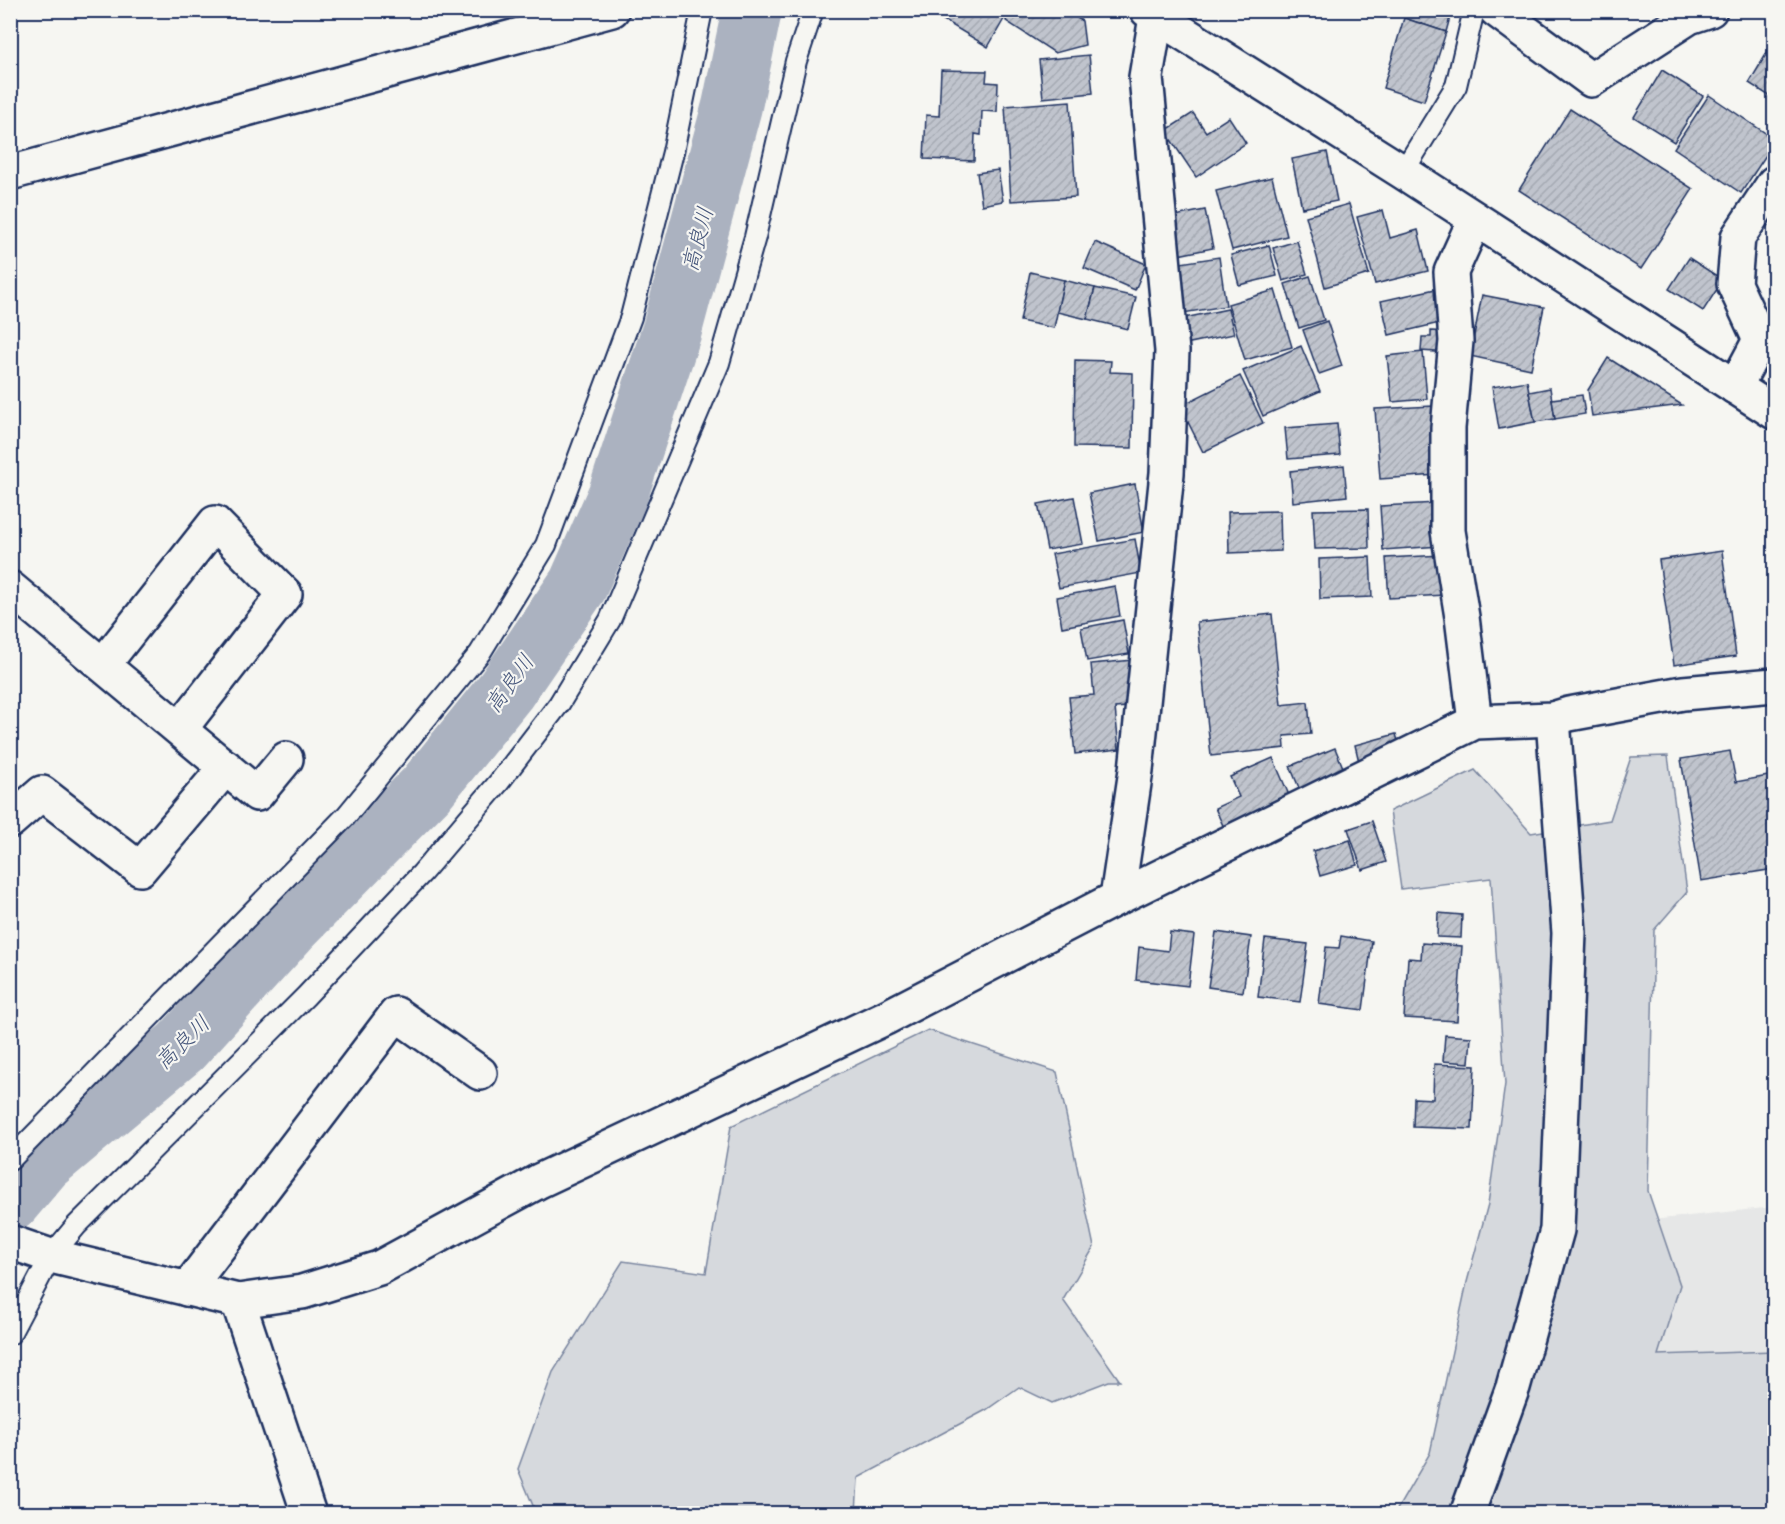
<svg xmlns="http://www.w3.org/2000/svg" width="1785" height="1524" viewBox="0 0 1785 1524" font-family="'Playpen Sans','Klee One',sans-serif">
<defs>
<pattern id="building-hatch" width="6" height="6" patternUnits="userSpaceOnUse" patternTransform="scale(1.5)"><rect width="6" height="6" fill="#c0c4cd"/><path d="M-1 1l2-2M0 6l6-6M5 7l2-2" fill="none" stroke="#a4a9b2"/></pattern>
</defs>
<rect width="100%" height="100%" fill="#f6f6f2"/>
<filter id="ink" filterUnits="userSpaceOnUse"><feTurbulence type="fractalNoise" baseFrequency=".0167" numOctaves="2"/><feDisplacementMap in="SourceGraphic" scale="12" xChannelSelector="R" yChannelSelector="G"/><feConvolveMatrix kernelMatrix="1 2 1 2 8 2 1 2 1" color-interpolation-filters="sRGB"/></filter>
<g filter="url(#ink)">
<path fill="#e6e7e7" d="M1774,1207V1513L1557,1230Z"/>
<g fill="#d6d9dd" stroke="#78849e" stroke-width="1.5">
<path d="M1668,756L1687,892L1654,930L1648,1191L1680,1285L1658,1355L1774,1351V1513H1395L1430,1453L1467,1282L1488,1204L1505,1084L1491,878L1401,889L1390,811L1475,770L1531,833L1610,820L1631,757Z"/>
<path d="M928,1030L1057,1072L1094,1247L1063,1300L1120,1381H1109L1052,1403L1019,1387L986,1410L858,1478L856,1513H536L518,1469L553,1372L623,1261L706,1273L731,1126Z"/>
</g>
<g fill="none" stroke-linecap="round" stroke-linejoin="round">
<path stroke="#abb2c0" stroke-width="60" d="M10,1202L43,1163L181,1047L289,928L426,789L506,690L578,585L618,494L672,330L732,106L752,10"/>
</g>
<g fill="url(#building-hatch)" stroke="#1b2f5e" stroke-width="1.5">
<path d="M938,10H1007L1004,19L988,47L935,15Z"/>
<path d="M1008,10H1065L1082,21L1085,45L1055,53L1006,21Z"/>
<path d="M1407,10H1452L1446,32L1404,18Z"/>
<path d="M1404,18L1446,32L1424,101L1383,88Z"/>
<path d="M1774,41V99L1749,83Z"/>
<path d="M1089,55L1093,93L1043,98L1039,60Z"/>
<path d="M941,70L987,71L986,82L998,83L997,112L982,111L981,135L975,134L974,161L924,159L926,115L939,116Z"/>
<path d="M1662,70L1703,96L1674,142L1634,117Z"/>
<path d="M1709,95L1774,139V143L1741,193L1674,148Z"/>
<path d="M1070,101L1076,197L1011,201L1005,106Z"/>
<path d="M1570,109L1693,189L1641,269L1519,190Z"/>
<path d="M1193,113L1206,132L1229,117L1246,143L1196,177L1165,131Z"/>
<path d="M1327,152L1337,201L1302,208L1292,159Z"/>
<path d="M998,170L1003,201L982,205L977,173Z"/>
<path d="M1272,177L1287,236L1232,250L1216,191Z"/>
<path d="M1349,204L1369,274L1325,287L1306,216Z"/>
<path d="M1205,210L1213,248L1178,255L1170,217Z"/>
<path d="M1383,210L1390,238L1418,230L1428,271L1375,284L1357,217Z"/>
<path d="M1297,241L1307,274L1283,281L1273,248Z"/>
<path d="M1095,242L1146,264L1135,290L1084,268Z"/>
<path d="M1269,245L1277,276L1239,285L1231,255Z"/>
<path d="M1219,257L1226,306L1183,313L1174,264Z"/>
<path d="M1689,258L1723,280L1703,311L1669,289Z"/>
<path d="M1030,272L1064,280L1054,328L1020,321Z"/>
<path d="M1310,276L1324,320L1299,328L1285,284Z"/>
<path d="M1064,280L1095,288L1087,319L1057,312Z"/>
<path d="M1095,288L1136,297L1128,329L1087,319Z"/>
<path d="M1440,288L1448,321L1389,335L1381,301Z"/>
<path d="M1275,290L1292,347L1245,360L1228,304Z"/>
<path d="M1482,295L1544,307L1531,369L1470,356Z"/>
<path d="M1228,309L1234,334L1185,344L1179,319Z"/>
<path d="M1327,321L1342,366L1319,374L1303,330Z"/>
<path d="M1431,331L1452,332L1450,353L1421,351L1422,337H1431Z"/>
<path d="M1301,346L1320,391L1263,416L1243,371Z"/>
<path d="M1423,352L1427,399L1392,402L1387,356Z"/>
<path d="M1608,358L1682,405L1592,416L1588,390Z"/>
<path d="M1075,360L1111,361L1110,372L1133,373L1132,448L1074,447Z"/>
<path d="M1240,376L1263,423L1203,452L1180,406Z"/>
<path d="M1527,381L1535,422L1499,429L1492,387Z"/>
<path d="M1550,388L1555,419L1535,422L1529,392Z"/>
<path d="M1582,395L1585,414L1555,419L1552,399Z"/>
<path d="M1433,406L1437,475L1380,479L1375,409Z"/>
<path d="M1337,424L1340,455L1288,459L1285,428Z"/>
<path d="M1344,465L1347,496L1293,502L1290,471Z"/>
<path d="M1135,484L1144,532L1099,541L1089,493Z"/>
<path d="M1074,497L1083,544L1047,550L1038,504Z"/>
<path d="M1438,503L1440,546L1383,550L1380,506Z"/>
<path d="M1368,509L1369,548L1315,549L1313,510Z"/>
<path d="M1280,511L1281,551L1229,553L1228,512Z"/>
<path d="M1135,539L1141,573L1059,588L1052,554Z"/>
<path d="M1722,551L1736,656L1674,665L1659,560Z"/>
<path d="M1443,555L1445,595L1389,598L1386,558Z"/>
<path d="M1370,557L1372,597L1320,599L1319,559Z"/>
<path d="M1115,586L1120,616L1062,627L1057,597Z"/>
<path d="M1272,614L1281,705L1308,702L1311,734L1284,736L1285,748L1211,756L1197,622Z"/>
<path d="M1123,620L1129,654L1087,661L1081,628Z"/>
<path d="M1133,660L1138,706L1115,708L1119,749L1075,754L1069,697L1094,695L1091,664Z"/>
<path d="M1396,734L1402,755L1360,766L1355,745Z"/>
<path d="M1335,748L1347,777L1302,795L1290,766Z"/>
<path d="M1730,751L1736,782L1774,775V869L1701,881L1681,759Z"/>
<path d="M1273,758L1292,802L1226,832L1215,808L1239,797L1230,777Z"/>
<path d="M1372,821L1386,862L1362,870L1348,829Z"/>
<path d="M1350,840L1357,865L1320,876L1313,851Z"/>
<path d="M1438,913L1462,915L1461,938L1437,937Z"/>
<path d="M1170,932L1194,935L1188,986L1136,980L1139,947L1168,951Z"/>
<path d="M1216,932L1251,937L1243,992L1208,987Z"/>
<path d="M1341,936L1372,941L1363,1010L1319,1004L1326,947L1339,948Z"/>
<path d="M1265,939L1308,944L1300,1002L1258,997Z"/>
<path d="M1422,943L1462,946L1457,1021L1404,1018L1408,958L1421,959Z"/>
<path d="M1445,1035L1471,1037L1469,1063L1443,1061Z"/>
<path d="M1434,1064L1475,1066L1472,1129L1413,1127L1414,1098L1433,1099Z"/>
</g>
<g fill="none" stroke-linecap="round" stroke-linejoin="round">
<defs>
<g id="lane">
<path d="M1403,172L1456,86L1474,10"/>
<path d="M10,1160L346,816L480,653L546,545L631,317L673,152L702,10"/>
<path d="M10,1334L51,1256L76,1226L306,996L422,873L500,781L559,704L610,620L719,363L755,237L796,61L813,10"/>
</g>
<g id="street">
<path d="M1496,10L1591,80L1689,17L1710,10"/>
<path d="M10,173L612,10"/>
<path d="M1475,219L1451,272L1456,341L1448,428V531L1462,617L1475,722"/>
<path d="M1735,387L1760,340L1734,284L1738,237L1774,183"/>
<path d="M10,588L257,794L286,759"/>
<path d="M103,665L215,523L285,594L180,729"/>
<path d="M10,821L42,793L140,869L226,767"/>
<path d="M1117,898L1136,770L1167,473L1172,351L1146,77L1156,17"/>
<path d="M187,1289L396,1014L480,1073"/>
<path d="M238,1301L309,1514"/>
</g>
<g id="secondary">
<path d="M1147,10L1403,172L1774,412"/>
<path d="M10,1242L51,1256L238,1301L302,1292L379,1268L539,1181L885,1018L1117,898L1475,722L1553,719L1569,714L1683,693L1774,685"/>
<path d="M1467,1514L1513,1387L1557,1230L1569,933L1553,719"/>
</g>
</defs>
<use href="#lane" stroke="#1b2f5e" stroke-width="24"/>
<use href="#street" stroke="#1b2f5e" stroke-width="38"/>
<use href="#secondary" stroke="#1b2f5e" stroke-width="38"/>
<use href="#lane" stroke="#f6f6f2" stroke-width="20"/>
<use href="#street" stroke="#f6f6f2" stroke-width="33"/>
<use href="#secondary" stroke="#f6f6f2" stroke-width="33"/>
</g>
</g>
<g text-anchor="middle" stroke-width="4.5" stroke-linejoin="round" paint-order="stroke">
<g font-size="22" font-style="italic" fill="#46567b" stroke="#f6f6f2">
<text transform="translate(697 239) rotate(-75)" y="8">高良川</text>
<text transform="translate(509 683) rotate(-54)" y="8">高良川</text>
<text transform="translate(182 1042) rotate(-44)" y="8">高良川</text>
</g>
</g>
<rect width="1785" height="1524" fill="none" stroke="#f6f6f2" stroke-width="36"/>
<rect x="18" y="18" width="1749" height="1488" fill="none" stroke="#1b2f5e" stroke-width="2" filter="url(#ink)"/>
</svg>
